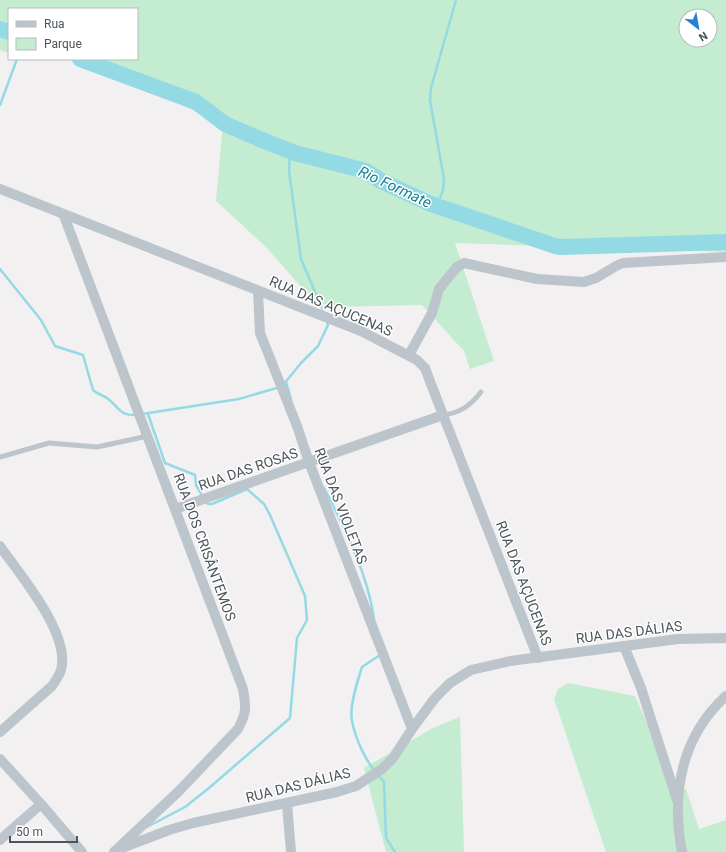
<svg xmlns="http://www.w3.org/2000/svg" width="726" height="852" viewBox="0 0 726 852" font-family="Roboto,sans-serif">
<rect width="100%" height="100%" fill="#f2f0f0"/>
<g fill="#c3ecd0" fill-rule="evenodd">
<path d="M0,0H726V252L455,243L494,361L470,369L464,351L422,305L331,307L312,299L265,246L216,201L223,124L82,59H137V9H9V53L0,50ZM686,16H710V40H686Z"/>
<path d="M568,683L635,696L677,791L686,789L699,829L726,820V852H606L554,699L558,689Z"/>
<path d="M460,717L464,852H386L364,768L433,728Z"/>
</g>
<g fill="none" stroke-linecap="round" stroke-linejoin="round">
<g stroke="#94dae5" stroke-width="2.5">
<path d="M0,105L17,59"/>
<path d="M290,151L289,171L301,259L324,313"/>
<path d="M437,206L443,190L444,179L430,100L431,88L456,0"/>
<path d="M0,269L41,320L55,346L83,355L93,390C97,394 102,395 107,398C120,408 119,416 137,415"/>
<path d="M286,382L291,399"/>
<path d="M284,384L301,363L318,346L328,325L327,321"/>
<path d="M142,414L239,399L280,387"/>
<path d="M148,414L165,463L195,475L196,485L203,497"/>
<path d="M324,488C345,528 368,575 374,619"/>
<path d="M375,771C365,760 355,737 352,721C349,709 358,679 362,667L380,655"/>
<path d="M378,775L384,782L386,838L395,852"/>
<path d="M147,827L185,807L209,788L290,718L297,638L307,620L305,596L270,515L264,504L247,489L212,504H208L206,501"/>
</g>
<g stroke="#94dae5" stroke-width="16">
<path d="M0,29L9,32"/>
<path d="M80,59L196,102L225,124L257,138L295,153L366,171L381,181L431,204L555,246L561,247L726,242"/>
</g>
<g stroke="#bdc5cc" stroke-width="5">
<path d="M443,415C460,413 470,406 481,392"/>
<path d="M0,457L49,443L97,447L148,436"/>
</g>
<g stroke="#bdc5cc" stroke-width="10">
<path d="M0,189L361,331L417,360L425,368L431,384L538,658"/>
<path d="M64,216L243,689C246,707 247,712 238,729L179,791L114,852"/>
<path d="M258,291L260,333L297,426L309,462L412,729"/>
<path d="M409,355L432,313L439,289L457,267L464,263L537,279L584,282L596,278L616,266L623,263L726,257"/>
<path d="M175,509L443,415"/>
<path d="M0,546C20,575 71,634 61,670C59,676 56,680 52,686L0,732"/>
<path d="M624,646L641,688L677,800"/>
<path d="M0,759L41,804L82,852"/>
<path d="M287,804L291,852"/>
<path d="M0,840L41,804"/>
<path d="M122,848L169,830L193,823L337,792L356,786L382,769L393,758L412,729L435,698L450,683L471,670L510,661L678,639L726,638"/>
<path d="M682,852C671,794 681,737 726,696"/>
</g>
</g>
<g text-anchor="middle" stroke-width="3" stroke-linejoin="round" paint-order="stroke">
<g font-size="14" fill="#4a555c" stroke="#fff">
<text transform="translate(331 306) rotate(23)" y="5">RUA DAS AÇUCENAS</text>
<text transform="translate(248 469) rotate(-19)" y="5">RUA DAS ROSAS</text>
<text transform="translate(341 506) rotate(69)" y="5">RUA DAS VIOLETAS</text>
<text transform="translate(205 547) rotate(70)" y="5">RUA DOS CRISÂNTEMOS</text>
<text transform="translate(524 583) rotate(69)" y="5">RUA DAS AÇUCENAS</text>
<text transform="translate(629 632) rotate(-7)" y="5">RUA DAS DÁLIAS</text>
<text transform="translate(298 785) rotate(-14)" y="5">RUA DAS DÁLIAS</text>
</g>
<g font-size="15" font-style="italic" fill="#178292" stroke="#fff">
<text transform="translate(395 187) rotate(25)" y="5">Rio Formate</text>
</g>
</g>
<rect x="8" y="8" width="130" height="52" fill="#ffffff" stroke="#b7bbbe"/>
<rect x="16" y="21" width="20" height="6" fill="#bdc5cc" stroke="#b7bbbe"/>
<text x="44" y="28" font-size="12" fill="#4a555c">Rua</text>
<rect x="16" y="38" width="20" height="12" fill="#c3ecd0" stroke="#b7bbbe"/>
<text x="44" y="48" font-size="12" fill="#4a555c">Parque</text>
<g transform="translate(698 28) rotate(149)"><circle r="19" fill="#ffffff" stroke="#b7bbbe"/>
<path d="M0-3L7 15L0 10L-7 15Z" fill="#2880d4"/>
<text y="-6" font-size="11" font-weight="bold" text-anchor="middle" fill="#4a555c">N</text>
</g>
<path d="M10 836v6h67v-6" fill="none" stroke="#4a555c" stroke-width="2"/>
<text x="16" y="836" font-size="12" fill="#4a555c" stroke="#ffffff" stroke-width="3" paint-order="stroke">50 m</text>
</svg>
